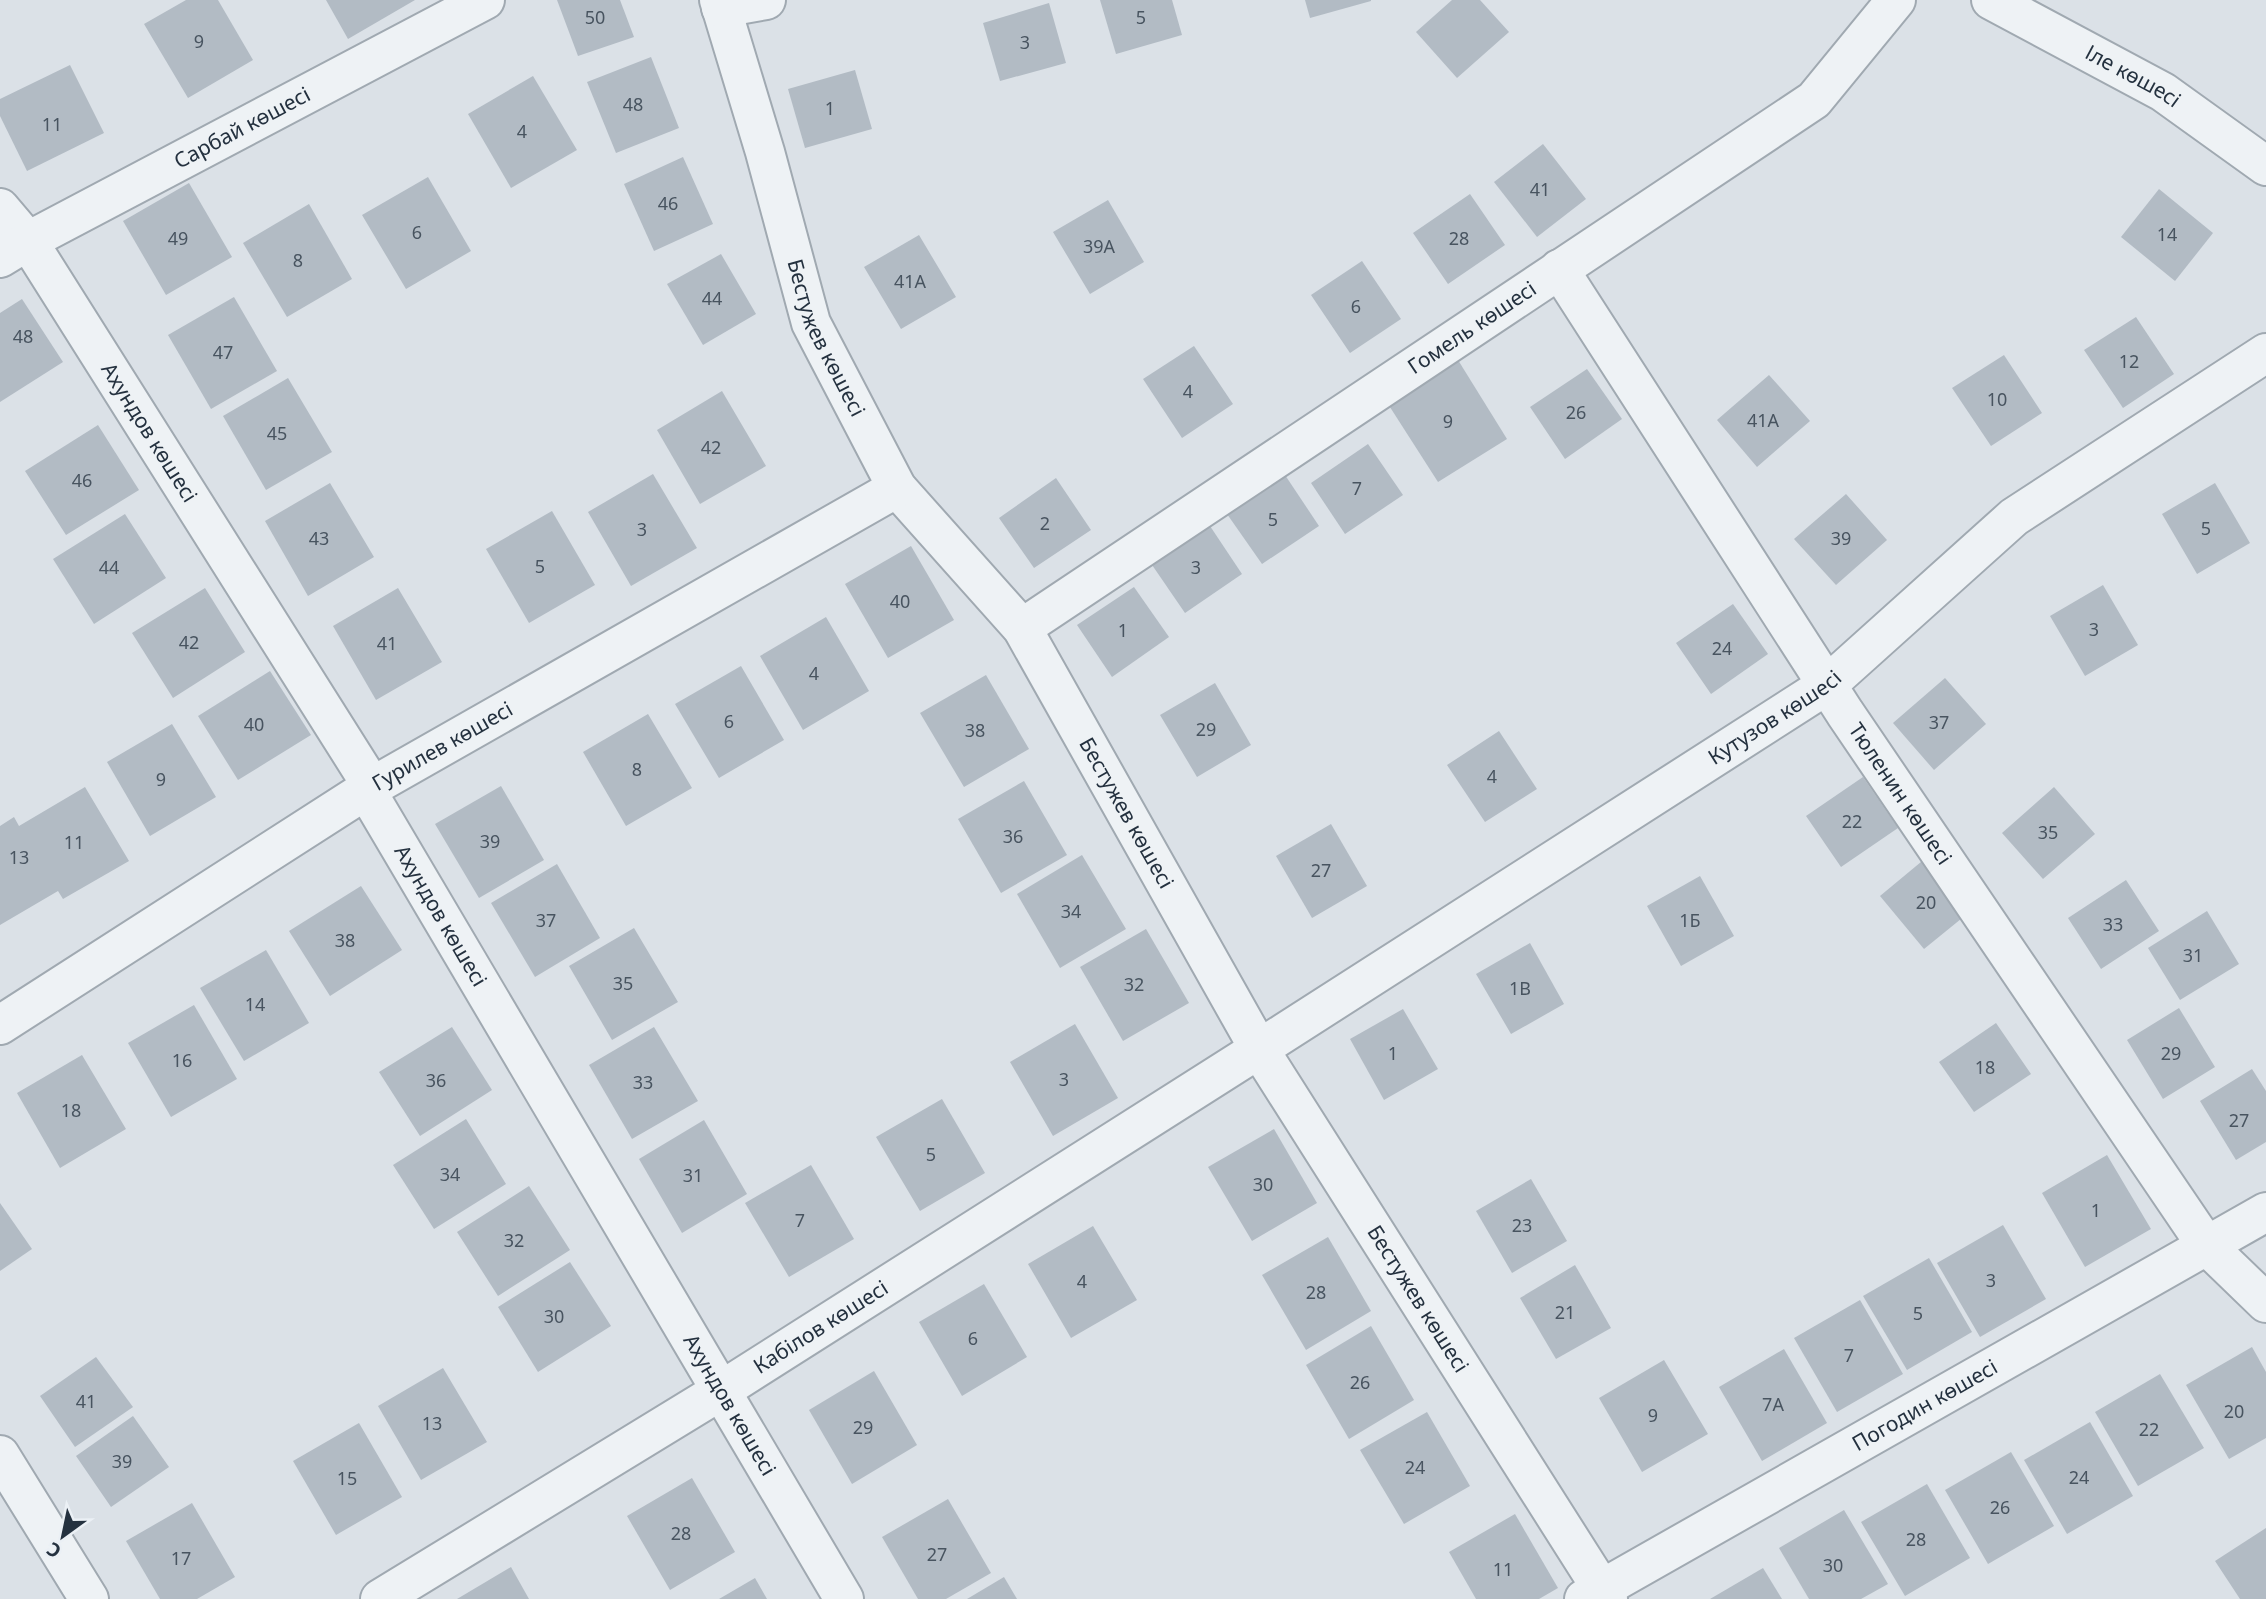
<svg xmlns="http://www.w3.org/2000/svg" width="2266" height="1599" viewBox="0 0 2266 1599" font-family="'Noto Sans',sans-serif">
<rect width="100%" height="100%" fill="#dbe1e7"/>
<g fill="#b2bbc4">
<path d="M186,0H218L253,60L188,98L144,24Z"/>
<path d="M326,0H415L348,39Z"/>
<path d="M557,0H620L634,37L578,56Z"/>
<path d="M1100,0H1172L1182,35L1116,54Z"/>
<path d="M1305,0H1371V1L1310,18Z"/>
<path d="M1452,0H1480L1509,32L1457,78L1416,32Z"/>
<path d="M1049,3L1066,63L1000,81L983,23Z"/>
<path d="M651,57L679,128L616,153L587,82Z"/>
<path d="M70,65L104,133L27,171L0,116V99Z"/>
<path d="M855,70L872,129L805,148L788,89Z"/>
<path d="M533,76L577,150L511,188L468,114Z"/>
<path d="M1543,144L1586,199L1537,237L1494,182Z"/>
<path d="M683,157L713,224L654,251L624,184Z"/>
<path d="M428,177L471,251L406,289L362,215Z"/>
<path d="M189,183L232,257L166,295L123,221Z"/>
<path d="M2159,189L2213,233L2175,281L2121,237Z"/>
<path d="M1470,194L1505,245L1448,284L1413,233Z"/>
<path d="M1108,200L1144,262L1090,294L1053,232Z"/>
<path d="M309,204L352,279L287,317L243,243Z"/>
<path d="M919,235L956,297L901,329L864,267Z"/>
<path d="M721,254L756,314L703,345L667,284Z"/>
<path d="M1362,261L1401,319L1350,353L1311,295Z"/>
<path d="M234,297L277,371L211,409L168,335Z"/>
<path d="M22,299L63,362L0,402V313Z"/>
<path d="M2136,317L2174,374L2123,408L2084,350Z"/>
<path d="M1194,346L1233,404L1182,438L1143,379Z"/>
<path d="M2004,355L2042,413L1991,446L1952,388Z"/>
<path d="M1458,360L1507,439L1438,482L1388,404Z"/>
<path d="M1587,369L1622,419L1565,459L1530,407Z"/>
<path d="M1769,375L1810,421L1757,467L1717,420Z"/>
<path d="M288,378L332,452L266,490L223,416Z"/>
<path d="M722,391L766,466L700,504L657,430Z"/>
<path d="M98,425L139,490L66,535L25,471Z"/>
<path d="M1368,444L1403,495L1345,534L1311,483Z"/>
<path d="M653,474L697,548L631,586L588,512Z"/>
<path d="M1285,475L1319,526L1262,564L1227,514Z"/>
<path d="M1056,478L1091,530L1034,568L999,518Z"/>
<path d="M330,483L374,557L308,596L265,521Z"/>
<path d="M2215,483L2250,543L2197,574L2162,514Z"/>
<path d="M1846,494L1887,540L1836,585L1794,539Z"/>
<path d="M552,511L595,585L529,623L486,549Z"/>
<path d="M125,514L166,578L94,624L53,559Z"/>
<path d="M1208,523L1242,574L1185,613L1150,562Z"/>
<path d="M911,546L954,620L888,658L845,584Z"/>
<path d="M2103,585L2138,645L2085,676L2050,616Z"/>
<path d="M1134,587L1169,637L1112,677L1077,625Z"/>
<path d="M205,588L245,652L173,698L132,633Z"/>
<path d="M398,588L442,662L376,700L333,626Z"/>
<path d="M1733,604L1768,654L1711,694L1676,643Z"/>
<path d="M826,617L869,691L803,730L760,656Z"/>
<path d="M741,666L784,740L719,778L675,704Z"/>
<path d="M270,671L311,735L238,780L198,716Z"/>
<path d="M986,675L1029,749L964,787L920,713Z"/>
<path d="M1945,678L1986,724L1934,770L1893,723Z"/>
<path d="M1215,683L1251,745L1197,777L1160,715Z"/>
<path d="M648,714L692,788L626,826L583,752Z"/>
<path d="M172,724L216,797L150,836L107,762Z"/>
<path d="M1499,731L1537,789L1485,822L1447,765Z"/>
<path d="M1863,777L1898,828L1841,867L1806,816Z"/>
<path d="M1024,781L1067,855L1001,893L958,819Z"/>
<path d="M501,786L544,860L479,898L435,824Z"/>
<path d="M85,787L129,861L63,899L58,891L0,925V826L14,817L19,826Z"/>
<path d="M2054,787L2095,834L2043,879L2002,833Z"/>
<path d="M1331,824L1367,886L1312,918L1276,856Z"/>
<path d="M1082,855L1126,929L1060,968L1017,894Z"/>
<path d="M1927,857L1972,910L1924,949L1880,896Z"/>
<path d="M557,864L600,938L535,977L491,903Z"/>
<path d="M1700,876L1734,936L1681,966L1647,906Z"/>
<path d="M2126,880L2159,931L2101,969L2068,918Z"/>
<path d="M361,886L402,950L330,996L289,931Z"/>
<path d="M2207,911L2239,964L2180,1000L2148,948Z"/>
<path d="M634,928L678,1002L612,1040L569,966Z"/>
<path d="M1146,929L1189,1003L1123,1041L1080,967Z"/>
<path d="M1530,943L1564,1004L1511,1034L1476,974Z"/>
<path d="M266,950L309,1023L244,1061L200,988Z"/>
<path d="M194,1005L237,1079L171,1117L128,1043Z"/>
<path d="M2179,1008L2215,1067L2163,1099L2127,1040Z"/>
<path d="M1403,1009L1438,1069L1384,1100L1350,1039Z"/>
<path d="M1996,1023L2031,1074L1974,1112L1939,1062Z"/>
<path d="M1075,1024L1118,1098L1053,1136L1010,1062Z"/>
<path d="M452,1027L492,1090L420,1136L379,1072Z"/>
<path d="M654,1027L698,1101L632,1139L589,1065Z"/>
<path d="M82,1055L126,1129L60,1168L17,1093Z"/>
<path d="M2252,1069L2266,1091V1142L2236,1160L2200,1101Z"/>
<path d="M942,1099L985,1173L920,1211L876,1137Z"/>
<path d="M466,1119L506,1184L434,1229L393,1165Z"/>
<path d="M704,1120L747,1194L682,1233L639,1159Z"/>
<path d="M1274,1129L1317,1203L1252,1241L1208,1167Z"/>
<path d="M2107,1155L2151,1229L2085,1267L2042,1193Z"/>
<path d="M811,1165L854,1239L789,1277L745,1203Z"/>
<path d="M1531,1179L1567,1241L1512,1273L1476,1211Z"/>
<path d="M529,1186L570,1250L498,1296L457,1232Z"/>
<path d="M0,1203L32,1249L0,1271Z"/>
<path d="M2003,1225L2046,1299L1980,1337L1937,1263Z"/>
<path d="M1093,1226L1137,1300L1071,1338L1028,1264Z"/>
<path d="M1328,1237L1371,1311L1306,1350L1262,1275Z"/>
<path d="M1929,1258L1972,1332L1907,1370L1863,1296Z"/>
<path d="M570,1262L611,1326L538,1372L498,1307Z"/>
<path d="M1575,1265L1611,1328L1556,1359L1520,1298Z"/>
<path d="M984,1284L1027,1357L962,1396L919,1322Z"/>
<path d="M1860,1300L1903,1374L1837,1412L1794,1338Z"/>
<path d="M1371,1326L1414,1400L1349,1439L1306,1365Z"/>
<path d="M2252,1347L2266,1372V1438L2229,1459L2186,1385Z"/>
<path d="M1784,1349L1827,1423L1762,1461L1719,1387Z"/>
<path d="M96,1357L133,1407L75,1447L40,1396Z"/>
<path d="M1664,1360L1708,1434L1642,1472L1599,1398Z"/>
<path d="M443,1368L487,1442L421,1480L378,1406Z"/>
<path d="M874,1371L917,1445L852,1484L809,1410Z"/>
<path d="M2160,1374L2204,1448L2138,1486L2095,1412Z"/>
<path d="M1427,1412L1470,1486L1404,1524L1360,1450Z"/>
<path d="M133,1416L169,1467L111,1507L76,1456Z"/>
<path d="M2090,1422L2133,1496L2067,1534L2024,1460Z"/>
<path d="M359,1423L402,1497L336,1535L293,1461Z"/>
<path d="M2011,1452L2054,1526L1988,1564L1945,1490Z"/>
<path d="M692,1478L735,1552L670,1590L627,1516Z"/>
<path d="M1927,1484L1970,1558L1905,1596L1861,1522Z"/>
<path d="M948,1499L991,1573L946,1599H918L882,1537Z"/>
<path d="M192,1503L235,1577L197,1599H160L126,1541Z"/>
<path d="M1844,1510L1888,1584L1861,1599H1809L1779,1548Z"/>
<path d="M1515,1514L1558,1588L1539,1599H1476L1449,1552Z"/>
<path d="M2266,1528V1599H2240L2215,1561Z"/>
<path d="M511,1567L529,1599H457Z"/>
<path d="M1763,1568L1782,1599H1710Z"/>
<path d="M1004,1577L1017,1599H967Z"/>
<path d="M755,1578L767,1599H719Z"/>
</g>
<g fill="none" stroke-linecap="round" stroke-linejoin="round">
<defs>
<g id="minor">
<path id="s1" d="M719,0L765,152L811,323L897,488L1022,628L1259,1049L1608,1599"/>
<path id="s2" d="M1991,0L2163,92L2266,166"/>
<path d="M721,8L766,0"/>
<path id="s3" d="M0,208L28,241L365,775L366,790L844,1599"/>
<path id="s4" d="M0,258L28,241L485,0"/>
<path id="s5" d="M1559,269L1845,713L2206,1245L2266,1303"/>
<path id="s6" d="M1022,628L1814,100L1896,0"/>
<path id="s7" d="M0,1025L366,790L897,488"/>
<path d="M0,1455L89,1599"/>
<path id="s8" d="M380,1599L722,1390L1259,1049L1827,685L2014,517L2266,353"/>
<path id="s9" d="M1584,1599L2266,1212"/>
</g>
</defs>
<use href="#minor" stroke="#a0a9b1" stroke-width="42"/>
<use href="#minor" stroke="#eef2f5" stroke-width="38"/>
</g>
<g text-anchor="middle" stroke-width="6" stroke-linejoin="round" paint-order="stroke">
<g font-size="18" fill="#485460">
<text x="595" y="24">50</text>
<text x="1141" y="24">5</text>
<text x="199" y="48">9</text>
<text x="1025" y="49">3</text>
<text x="633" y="111">48</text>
<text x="830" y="115">1</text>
<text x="52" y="131">11</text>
<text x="522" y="138">4</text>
<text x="1540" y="196">41</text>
<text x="668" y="210">46</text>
<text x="417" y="239">6</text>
<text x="2167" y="241">14</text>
<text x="178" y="245">49</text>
<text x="1459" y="245">28</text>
<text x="1099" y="253">39А</text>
<text x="298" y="267">8</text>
<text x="910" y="288">41А</text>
<text x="712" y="305">44</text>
<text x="1356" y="313">6</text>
<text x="23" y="343">48</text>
<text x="223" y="359">47</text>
<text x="2129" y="368">12</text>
<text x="1188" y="398">4</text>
<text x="1997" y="406">10</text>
<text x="1576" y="419">26</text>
<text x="1763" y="427">41А</text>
<text x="1448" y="428">9</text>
<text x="277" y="440">45</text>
<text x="711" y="454">42</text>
<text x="82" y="487">46</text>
<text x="1357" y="495">7</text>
<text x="1273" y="526">5</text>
<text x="1045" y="530">2</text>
<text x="2206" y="535">5</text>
<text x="642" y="536">3</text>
<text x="319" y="545">43</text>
<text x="1841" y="545">39</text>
<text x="540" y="573">5</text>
<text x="109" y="574">44</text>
<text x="1196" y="574">3</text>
<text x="900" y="608">40</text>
<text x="2094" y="636">3</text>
<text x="1123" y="637">1</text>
<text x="189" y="649">42</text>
<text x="387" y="650">41</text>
<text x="1722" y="655">24</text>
<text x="814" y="680">4</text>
<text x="729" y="728">6</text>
<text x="1939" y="729">37</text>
<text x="254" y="731">40</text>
<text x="1206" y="736">29</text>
<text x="975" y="737">38</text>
<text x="637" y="776">8</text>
<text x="1492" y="783">4</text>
<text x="161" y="786">9</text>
<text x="1852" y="828">22</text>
<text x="2048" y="839">35</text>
<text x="1013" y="843">36</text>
<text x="490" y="848">39</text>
<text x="74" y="849">11</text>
<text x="19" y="864">13</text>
<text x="1321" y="877">27</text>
<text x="1926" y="909">20</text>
<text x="1071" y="918">34</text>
<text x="546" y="927">37</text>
<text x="1690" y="927">1Б</text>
<text x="2113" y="931">33</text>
<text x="345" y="947">38</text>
<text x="2193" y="962">31</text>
<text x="623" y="990">35</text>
<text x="1134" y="991">32</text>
<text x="1520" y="995">1В</text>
<text x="255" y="1011">14</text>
<text x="1393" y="1060">1</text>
<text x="2171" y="1060">29</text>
<text x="182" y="1067">16</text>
<text x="1985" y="1074">18</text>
<text x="1064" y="1086">3</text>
<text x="436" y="1087">36</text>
<text x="643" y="1089">33</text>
<text x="71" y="1117">18</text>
<text x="2239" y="1127">27</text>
<text x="931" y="1161">5</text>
<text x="450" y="1181">34</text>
<text x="693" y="1182">31</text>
<text x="1263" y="1191">30</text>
<text x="2096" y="1217">1</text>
<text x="800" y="1227">7</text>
<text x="1522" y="1232">23</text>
<text x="514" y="1247">32</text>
<text x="1991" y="1287">3</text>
<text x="1082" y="1288">4</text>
<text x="1316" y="1299">28</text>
<text x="1565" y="1319">21</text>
<text x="1918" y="1320">5</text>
<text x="554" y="1323">30</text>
<text x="973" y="1345">6</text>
<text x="1849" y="1362">7</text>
<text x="1360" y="1389">26</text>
<text x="86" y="1408">41</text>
<text x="1773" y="1411">7А</text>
<text x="2234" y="1418">20</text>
<text x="1653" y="1422">9</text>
<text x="432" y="1430">13</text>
<text x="863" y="1434">29</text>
<text x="2149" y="1436">22</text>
<text x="122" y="1468">39</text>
<text x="1415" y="1474">24</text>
<text x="2079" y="1484">24</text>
<text x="347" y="1485">15</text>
<text x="2000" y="1514">26</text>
<text x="681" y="1540">28</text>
<text x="1916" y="1546">28</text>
<text x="937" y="1561">27</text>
<text x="181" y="1565">17</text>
<text x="1833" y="1572">30</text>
<text x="1503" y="1576">11</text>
</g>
<g font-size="21" fill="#24313f" stroke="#ebf0f5">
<text dy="7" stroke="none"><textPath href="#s2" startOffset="161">Іле көшесі</textPath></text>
<text dy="7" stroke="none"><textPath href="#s4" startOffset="275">Сарбай көшесі</textPath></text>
<text dy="7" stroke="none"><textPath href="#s6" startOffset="541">Гомель көшесі</textPath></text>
<text dy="7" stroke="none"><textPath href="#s1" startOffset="355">Бестужев көшесі</textPath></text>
<text dy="7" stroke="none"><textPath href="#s3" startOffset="270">Ахундов көшесі</textPath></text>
<text dy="7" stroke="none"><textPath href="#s8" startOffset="1650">Кутузов көшесі</textPath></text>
<text dy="7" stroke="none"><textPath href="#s7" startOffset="523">Гурилев көшесі</textPath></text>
<text dy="7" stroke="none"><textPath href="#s5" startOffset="626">Тюленин көшесі</textPath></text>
<text dy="7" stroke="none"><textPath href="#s1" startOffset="922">Бестужев көшесі</textPath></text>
<text dy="7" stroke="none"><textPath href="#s3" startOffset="836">Ахундов көшесі</textPath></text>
<text dy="7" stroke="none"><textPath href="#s1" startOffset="1489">Бестужев көшесі</textPath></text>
<text dy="7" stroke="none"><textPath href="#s8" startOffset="518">Кабілов көшесі</textPath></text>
<text dy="7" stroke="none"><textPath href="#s3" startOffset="1404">Ахундов көшесі</textPath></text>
<text dy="7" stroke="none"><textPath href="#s9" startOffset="392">Погодин көшесі</textPath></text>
</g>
</g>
<g transform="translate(63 1536) rotate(213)" stroke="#ebf0f5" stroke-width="5" paint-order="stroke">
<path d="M0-5L12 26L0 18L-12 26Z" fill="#24313f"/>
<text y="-10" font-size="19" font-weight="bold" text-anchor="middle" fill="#24313f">С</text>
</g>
</svg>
